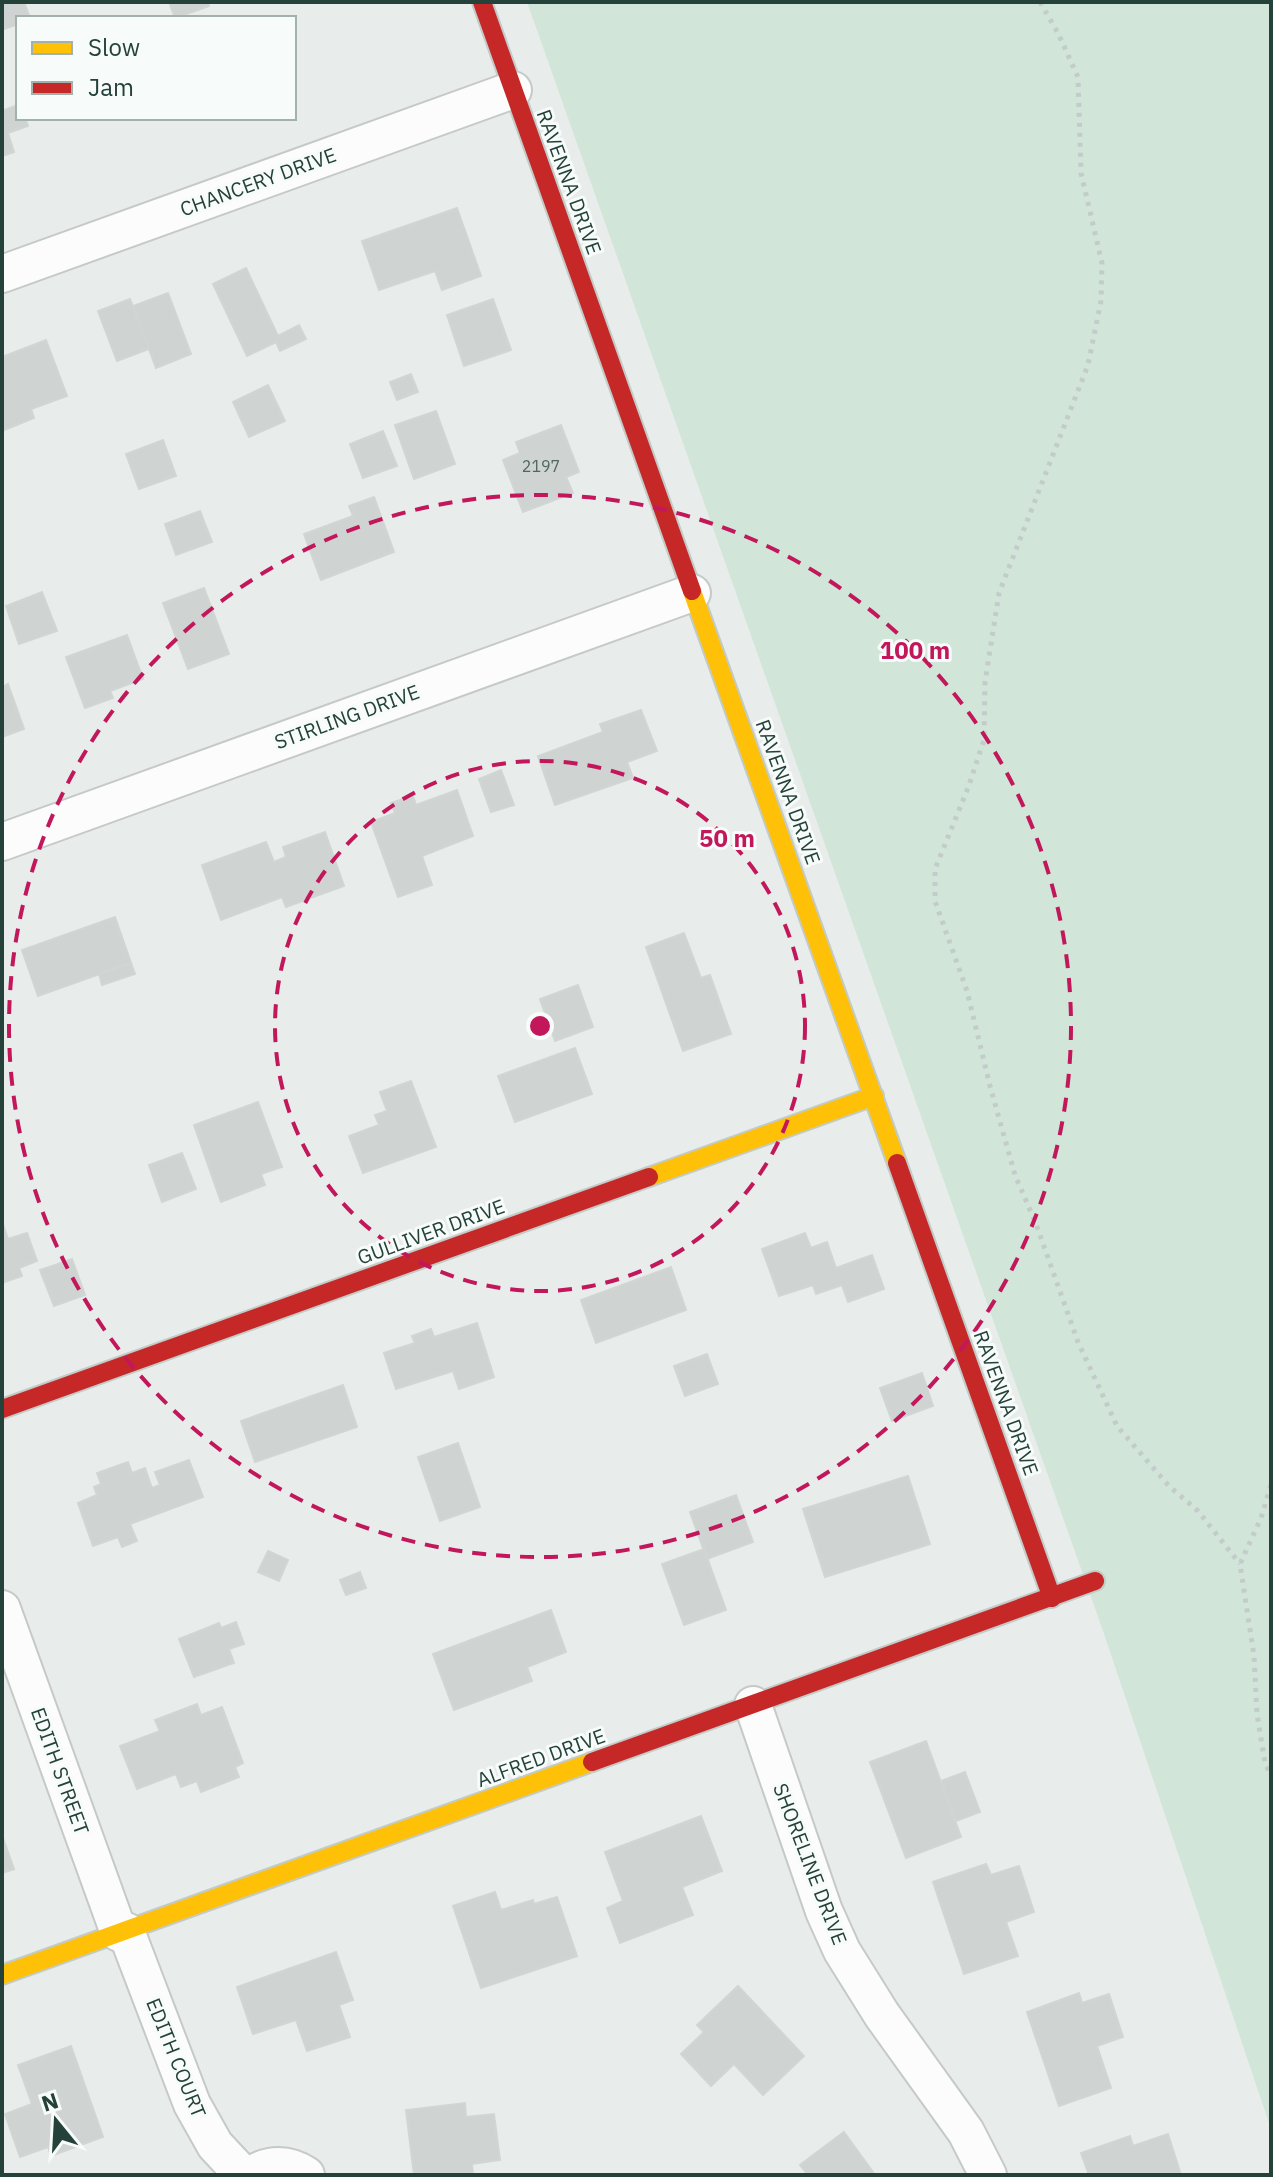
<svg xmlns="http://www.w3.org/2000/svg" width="1273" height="2177" viewBox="0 0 1273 2177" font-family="'IBM Plex Sans',sans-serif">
<rect width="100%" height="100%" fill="#e8edeb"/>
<path fill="#d1e6d8" d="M527,2H1271V2129L1103,1631Z"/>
<g fill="#cfd4d2" stroke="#d1d6d4" stroke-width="2">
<path d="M2,2H24L30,18H18V24L4,29Z"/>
<path d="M169,2H208L209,6L175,18Z"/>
<path d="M18,105V118H25L28,126L8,133L14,152L2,156V111Z"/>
<path d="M457,208L481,276L442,290L435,271L379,290L362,241Z"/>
<path d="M246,268L278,336L299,325L306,339L280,351L276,342L247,356L213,284Z"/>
<path d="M168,293L191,354L156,368L133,306Z"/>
<path d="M130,299L149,349L117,361L98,311Z"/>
<path d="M493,299L511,350L464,366L447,315Z"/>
<path d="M46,340L67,396L31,409L34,418L2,431V357Z"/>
<path d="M411,374L418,392L397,400L390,382Z"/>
<path d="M268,385L285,421L249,437L233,402Z"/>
<path d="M436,411L455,464L414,479L395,425Z"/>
<path d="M561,425L579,472L566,477L573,493L523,512L503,460L520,453L516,442Z"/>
<path d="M383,431L397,466L363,478L350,444Z"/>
<path d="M163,440L176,476L139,489L126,454Z"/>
<path d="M374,497L394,552L321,580L304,534L353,516L349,506Z"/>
<path d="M200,511L212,542L176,555L165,524Z"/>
<path d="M204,588L229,654L188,669L163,603Z"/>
<path d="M42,592L57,631L19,644L6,606Z"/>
<path d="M127,635L143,679L110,691L113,698L85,708L66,657Z"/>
<path d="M8,684L24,729L2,737V687Z"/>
<path d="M641,710L657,751L627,762L633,778L555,805L538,756L603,732L600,724Z"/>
<path d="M501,770L514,805L491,812L479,779Z"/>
<path d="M457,790L473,836L422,856L432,885L398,897L371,822L395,813L391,803L413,796L416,805Z"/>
<path d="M325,832L344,886L286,907L282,897L221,920L202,865L266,842L274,862L286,857L283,847Z"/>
<path d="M115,917L131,963L38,996L22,950Z"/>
<path d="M684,933L701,978L710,975L731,1034L683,1051L646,947Z"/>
<path d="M131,963L135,974L102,985L99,974Z"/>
<path d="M578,985L593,1027L555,1041L540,999Z"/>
<path d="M575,1048L592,1094L515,1122L498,1076Z"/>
<path d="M411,1081L436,1147L363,1173L349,1136L379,1125L375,1115L387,1111L380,1092Z"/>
<path d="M258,1102L282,1167L261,1174L265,1185L221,1202L194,1125Z"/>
<path d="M182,1153L196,1189L162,1202L149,1165Z"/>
<path d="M2,1221L8,1239L27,1233L37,1261L19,1268L22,1276L2,1283Z"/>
<path d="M805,1233L811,1248L827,1242L836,1268L872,1255L884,1289L848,1302L842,1285L816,1294L813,1285L779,1296L762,1249Z"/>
<path d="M72,1259L85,1295L54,1306L40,1270Z"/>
<path d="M671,1267L686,1310L596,1343L581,1300Z"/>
<path d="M477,1323L494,1377L459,1389L453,1371L396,1389L384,1353L415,1343L412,1336L431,1329L434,1337Z"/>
<path d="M707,1354L718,1384L685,1396L674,1366Z"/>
<path d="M922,1373L933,1406L892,1421L880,1388Z"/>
<path d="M343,1385L357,1427L255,1462L241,1421Z"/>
<path d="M458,1443L480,1507L440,1521L418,1457Z"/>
<path d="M189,1460L203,1497L130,1524L137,1541L122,1547L118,1537L93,1546L78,1503L97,1495L94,1487L101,1484L97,1473L128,1462L132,1473L145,1468L152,1488L160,1485L155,1472Z"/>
<path d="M908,1476L930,1544L825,1577L803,1509Z"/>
<path d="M736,1495L753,1542L707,1559L690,1512Z"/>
<path d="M704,1549L726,1610L684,1625L662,1564Z"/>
<path d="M268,1551L288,1560L279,1581L258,1572Z"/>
<path d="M360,1572L366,1588L346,1595L340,1580Z"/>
<path d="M551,1610L566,1652L527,1667L532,1681L454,1710L433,1654Z"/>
<path d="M236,1622L244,1644L229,1649L234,1663L194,1677L179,1639L219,1623L221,1628Z"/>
<path d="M197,1704L201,1715L222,1707L243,1763L235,1767L239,1777L201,1792L197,1781L181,1787L176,1774L137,1789L120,1746L160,1731L155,1720Z"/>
<path d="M926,1741L961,1837L906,1858L870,1762Z"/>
<path d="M965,1772L980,1812L956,1821L941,1781Z"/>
<path d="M701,1816L722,1871L682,1887L693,1915L620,1943L607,1908L623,1901L605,1852Z"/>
<path d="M2,1835L14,1869L2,1873Z"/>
<path d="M986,1864L991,1875L1019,1866L1034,1912L1006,1922L1018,1956L964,1974L933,1882Z"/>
<path d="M495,1892L501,1910L533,1900L534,1904L557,1897L577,1956L481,1988L453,1906Z"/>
<path d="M336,1952L353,2000L339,2005L350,2037L307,2051L296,2020L253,2034L237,1987Z"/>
<path d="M738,1986L804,2056L763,2095L734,2064L711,2086L681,2054L704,2032L697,2025Z"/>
<path d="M1079,1993L1082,2003L1109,1994L1123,2037L1097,2046L1111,2088L1059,2106L1027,2012Z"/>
<path d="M71,2046L103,2137L51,2156L48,2147L20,2157L5,2114L32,2104L18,2065Z"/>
<path d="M465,2103L466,2117L494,2114L500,2160L472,2164L473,2175H414L406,2110Z"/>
<path d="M844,2132L875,2175H808L800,2165Z"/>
<path d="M1168,2134L1181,2175H1089L1081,2153L1130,2136L1133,2146Z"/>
</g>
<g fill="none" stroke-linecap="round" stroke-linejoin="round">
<defs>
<g id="street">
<path d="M2,274L513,90"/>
<path d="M2,842L692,593"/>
<path d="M2,1609L119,1933"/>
<path d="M753,1705L824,1911L842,1951L882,2015L966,2132L988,2175"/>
<path d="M126,1931L192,2104L215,2145L243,2175"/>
<path d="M251,2175C269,2163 288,2163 306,2175"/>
</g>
<g id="slow">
<path d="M692,591L897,1163"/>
<path d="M649,1177L874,1096"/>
<path d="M2,1975L592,1762"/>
</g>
<g id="jam">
<path d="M482,2L692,591"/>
<path d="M897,1163L1052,1598"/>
<path d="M2,1409L649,1177"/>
<path d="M592,1762L1095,1581"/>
</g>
</defs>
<use href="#street" stroke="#c5cac8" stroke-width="40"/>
<use href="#slow" stroke="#c3cbc8" stroke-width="22"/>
<use href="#jam" stroke="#c3cbc8" stroke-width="22"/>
<g stroke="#c3ccca" stroke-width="5" stroke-dasharray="4 6" stroke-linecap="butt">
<path d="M1040,2L1058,33L1078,77L1081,173L1102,263L1101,301L1088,365L999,593L985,682L984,740L968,788L935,869V901L967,991L990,1086L1015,1175L1036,1224L1078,1342L1117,1426L1169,1486L1198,1511L1240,1564"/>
<path d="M1271,1485L1261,1518L1240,1564L1254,1656L1257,1714L1265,1763L1271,1775"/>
</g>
<use href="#street" stroke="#fcfcfc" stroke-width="36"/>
<use href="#slow" stroke="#ffc107" stroke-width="18"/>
<use href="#jam" stroke="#c62828" stroke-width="18"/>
</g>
<g fill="none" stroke="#c2185b" stroke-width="4" stroke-dasharray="14 10">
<circle cx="540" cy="1026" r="265"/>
<circle cx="540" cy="1026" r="531"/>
</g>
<g text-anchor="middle" stroke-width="6" stroke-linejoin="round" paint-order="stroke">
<g font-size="16" fill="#506761">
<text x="541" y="472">2197</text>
</g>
<g font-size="20" fill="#24423a" stroke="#f7fbf9">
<text transform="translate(258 182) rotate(-20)" y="7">CHANCERY DRIVE</text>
<text transform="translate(569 182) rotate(70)" y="7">RAVENNA DRIVE</text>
<text transform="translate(347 717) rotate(-20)" y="7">STIRLING DRIVE</text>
<text transform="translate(788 792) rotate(70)" y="7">RAVENNA DRIVE</text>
<text transform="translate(431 1232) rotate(-20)" y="7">GULLIVER DRIVE</text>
<text transform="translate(1006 1403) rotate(70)" y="7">RAVENNA DRIVE</text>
<text transform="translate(541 1758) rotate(-20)" y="7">ALFRED DRIVE</text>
<text transform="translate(60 1771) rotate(70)" y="7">EDITH STREET</text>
<text transform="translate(810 1864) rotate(69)" y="7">SHORELINE DRIVE</text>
<text transform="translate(176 2058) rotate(68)" y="7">EDITH COURT</text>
</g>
</g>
<circle cx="540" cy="1026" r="12" fill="#c2185b" stroke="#f7fbf9" stroke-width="4"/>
<g font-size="24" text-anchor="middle" font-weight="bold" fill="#c2185b" stroke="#f7fbf9" stroke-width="6" stroke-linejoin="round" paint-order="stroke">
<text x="915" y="659">100 m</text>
<text x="727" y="847">50 m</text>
</g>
<rect width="1273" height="2177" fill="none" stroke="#24423a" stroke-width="8"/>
<rect x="16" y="16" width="280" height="104" fill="#f7fbf9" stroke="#a3b1ad" stroke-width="2"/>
<rect x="32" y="42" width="40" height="12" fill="#ffc107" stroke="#a3b1ad" stroke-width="2"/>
<text x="88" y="56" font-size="24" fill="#24423a">Slow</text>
<rect x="32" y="82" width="40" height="12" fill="#c62828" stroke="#a3b1ad" stroke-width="2"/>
<text x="88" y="96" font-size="24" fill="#24423a">Jam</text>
<g transform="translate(56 2121) rotate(342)" stroke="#f7fbf9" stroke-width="6" paint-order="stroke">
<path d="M0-6L14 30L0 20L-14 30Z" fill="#24423a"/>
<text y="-12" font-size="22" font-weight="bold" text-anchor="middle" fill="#24423a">N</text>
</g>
</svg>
